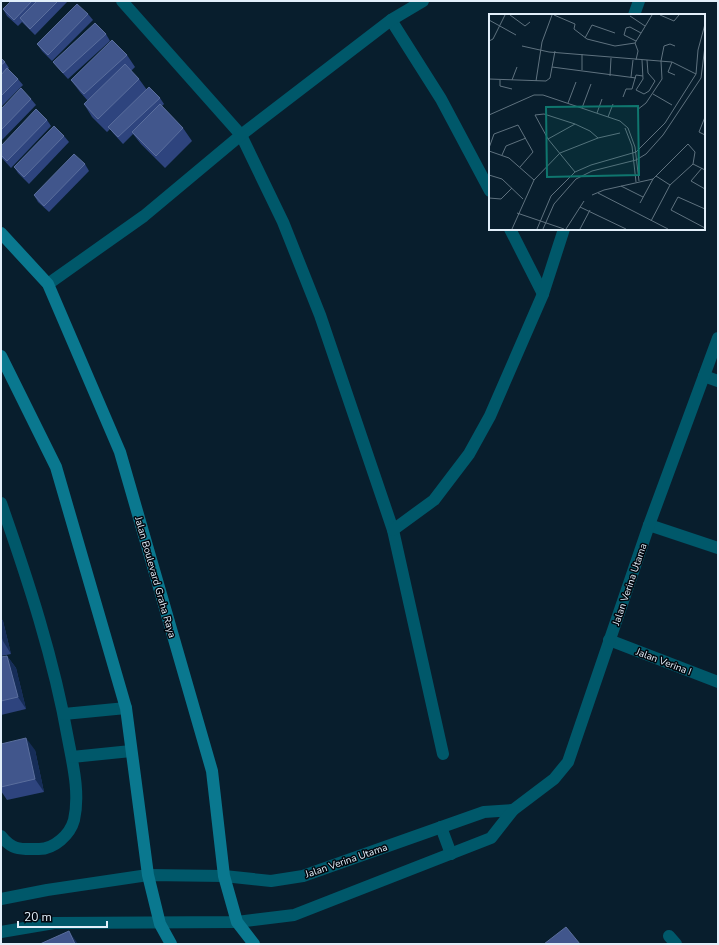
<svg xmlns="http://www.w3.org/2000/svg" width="719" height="945" viewBox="0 0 719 945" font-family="'Nunito Sans',sans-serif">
<rect width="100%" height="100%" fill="#081e2d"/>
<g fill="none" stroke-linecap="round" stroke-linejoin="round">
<g stroke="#00586a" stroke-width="12">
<path d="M1,503C28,580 54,659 68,739C73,765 80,794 74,820C70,835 54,849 39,849C21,849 13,851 1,836"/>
<path d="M64,714L126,708"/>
<path d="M72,757L131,751"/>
</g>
<g stroke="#00586a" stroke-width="12">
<path d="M122,1L241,135L283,222L320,315L393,530L443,754"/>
<path d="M634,15L639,1"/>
<path d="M391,20L441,99L490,191"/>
<path d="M510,229L543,294"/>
<path d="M48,284L144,216L241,135L391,20L423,1"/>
<path d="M704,376L718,381"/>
<path d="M649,525L718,548"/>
<path d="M393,530L434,500L469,454L490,416L543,294L564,229"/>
<path d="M609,640L718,682"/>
<path d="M441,827L451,854"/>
<path d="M1,899L47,890L148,875L224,876L271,881L303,876L484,812L513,810"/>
<path d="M1,932L54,923L237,922L294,915L491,838L513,810L554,779L568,762L649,525L718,338"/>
<path d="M669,936L676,944"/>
</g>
<g stroke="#0a788f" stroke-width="12">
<path d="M1,233L48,284L120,452L212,771L224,876L237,922L254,944"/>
<path d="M1,356L56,467L126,708L148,875L160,924L171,944"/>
</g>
</g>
<g fill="#2e447e">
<path d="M11,1H68L35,35L22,22L18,26L7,16L3,9Z"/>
<path d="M88,14L93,20L52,61L42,51L37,44Z"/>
<path d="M106,34L110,41L68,79L58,68L53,62Z"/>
<path d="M127,55L135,67L131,71L139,79L147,90L160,98L164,104L162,106L183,128L192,141L165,168L141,144L133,134L123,144L113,133L110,129L107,132L92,117L84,104L88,101L80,92L71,80Z"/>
<path d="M1,58L5,62L9,68L8,69L18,79L23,85L1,107Z"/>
<path d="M31,99L36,105L1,141V109Z"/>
<path d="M47,120L51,126L11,168L1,157V146Z"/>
<path d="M64,136L69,142L29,184L18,173L14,167Z"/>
<path d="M85,164L89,171L49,212L38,202L34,195Z"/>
<path d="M1,618L3,621L11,654L1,656Z"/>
<path d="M7,656L16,668L26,709L1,715V657Z"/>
<path d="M1,744L35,750L44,792L7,800L1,791Z"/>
</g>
<g fill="#162d58">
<path d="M1,618L3,621L11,654L3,641L1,635Z"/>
<path d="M7,656L16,668L26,709L18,697Z"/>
<path d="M26,738L35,750L44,792L35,779Z"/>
<path d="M69,931L78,944H75Z"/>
</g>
<g fill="#41568c" stroke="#5a6e9d">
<path d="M11,1H32L14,20L3,9Z"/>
<path d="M37,1H58L30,29L20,18Z"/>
<path d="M77,4L88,14L48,55L37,44Z"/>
<path d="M95,23L106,34L63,73L53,62Z"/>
<path d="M112,40L127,55L84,94L71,80Z"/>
<path d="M1,58L5,62L1,65Z"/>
<path d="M125,64L139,79L98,119L84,104Z"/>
<path d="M7,68L18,79L1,96V75Z"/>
<path d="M149,87L160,98L118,137L108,127Z"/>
<path d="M21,88L31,99L1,130V109Z"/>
<path d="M160,104L183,128L156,156L132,132Z"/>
<path d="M36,109L47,120L7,161L1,155V146Z"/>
<path d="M54,126L64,136L24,177L14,167Z"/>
<path d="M74,154L85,164L44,206L34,195Z"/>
<path d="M7,656L18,697L1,701V657Z"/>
<path d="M26,738L35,779L1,787V744Z"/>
<path d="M566,927L580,944H544Z"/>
<path d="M69,931L75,944H40Z"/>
</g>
<g text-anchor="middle" stroke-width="3" stroke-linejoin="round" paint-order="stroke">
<g font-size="10" fill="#e2effa" stroke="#02070e">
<text transform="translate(156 577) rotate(74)" y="4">Jalan Boulevard Graha Raya</text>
<text transform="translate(629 584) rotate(-71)" y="4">Jalan Verina Utama</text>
<text transform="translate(664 661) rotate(21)" y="4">Jalan Verina I</text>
<text transform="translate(346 860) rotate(-19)" y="4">Jalan Verina Utama</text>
</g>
</g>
<g transform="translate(489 14)">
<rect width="216" height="216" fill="#081e2d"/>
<path fill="none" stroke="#5f727f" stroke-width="1" d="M21,1L36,12L41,8M65,1L86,10L85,15L98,25L126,32L146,29M171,1L185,7L190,1M141,2L156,12M0,6L27,21M96,24L103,11L126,19M0,27L4,25L16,1M147,27L135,21L137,14L141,13L152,19M33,32L60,38L183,48L207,60M147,46L149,37L146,29L163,1M153,46L154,65L147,76L155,80L160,77L166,67L159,59L158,46M183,48L179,58L186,61M63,53L147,64M93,56V40M121,62L122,44M142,63L144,46M0,65L57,67L61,64L66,37M11,66V72L23,75M23,66L28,53M47,67L53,28L63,1M164,80L183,91M134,83L137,75H143L147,61L154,62M79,89L87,68M93,94L102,70M148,96L157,89L173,65L172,47L175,32L181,30L186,32M108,99L113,85M0,101L45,81H54L131,107L139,114L146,133L150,167M119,103L124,90M216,103L210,118L216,121M136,114L143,132L147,168M59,125L86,110M0,134L5,120L29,111L44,138L31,153M0,137L20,144L45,166M13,141L17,132L37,124M204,150L216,156M213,154L202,167L216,175M86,158L59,125L46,101L55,100L86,110L101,117L109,124M0,161L13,165L34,185M167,162L181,171M132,172L154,183M109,179L179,215M103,181L115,176L164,165L199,130L206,138L204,150L181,171L162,207M0,184L12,185L23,174M151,189L164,165M91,193L137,215M216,195L189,183L182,196L216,214M28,199L75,215M23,215L45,166L71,139L109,124L131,119M48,215L62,182L86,158L102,151L147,138L176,109L207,60L209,36L216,10M54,215L65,190L87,165L103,157L147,146L157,140L174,121L212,64L216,32M77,215L95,187M91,215L101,196"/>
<path fill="#0f766e" fill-opacity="0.15" stroke="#0f766e" stroke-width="2" d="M149,92L150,161L58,163L57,93Z"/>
<rect width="216" height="216" fill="none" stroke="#e2effa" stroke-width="2"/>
</g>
<rect width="719" height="945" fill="none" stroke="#e2effa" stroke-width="4"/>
<path d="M18 921v6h89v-6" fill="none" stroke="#e2effa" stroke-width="2"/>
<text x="24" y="921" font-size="12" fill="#e2effa" stroke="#02070e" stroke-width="3" paint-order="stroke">20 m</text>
</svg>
